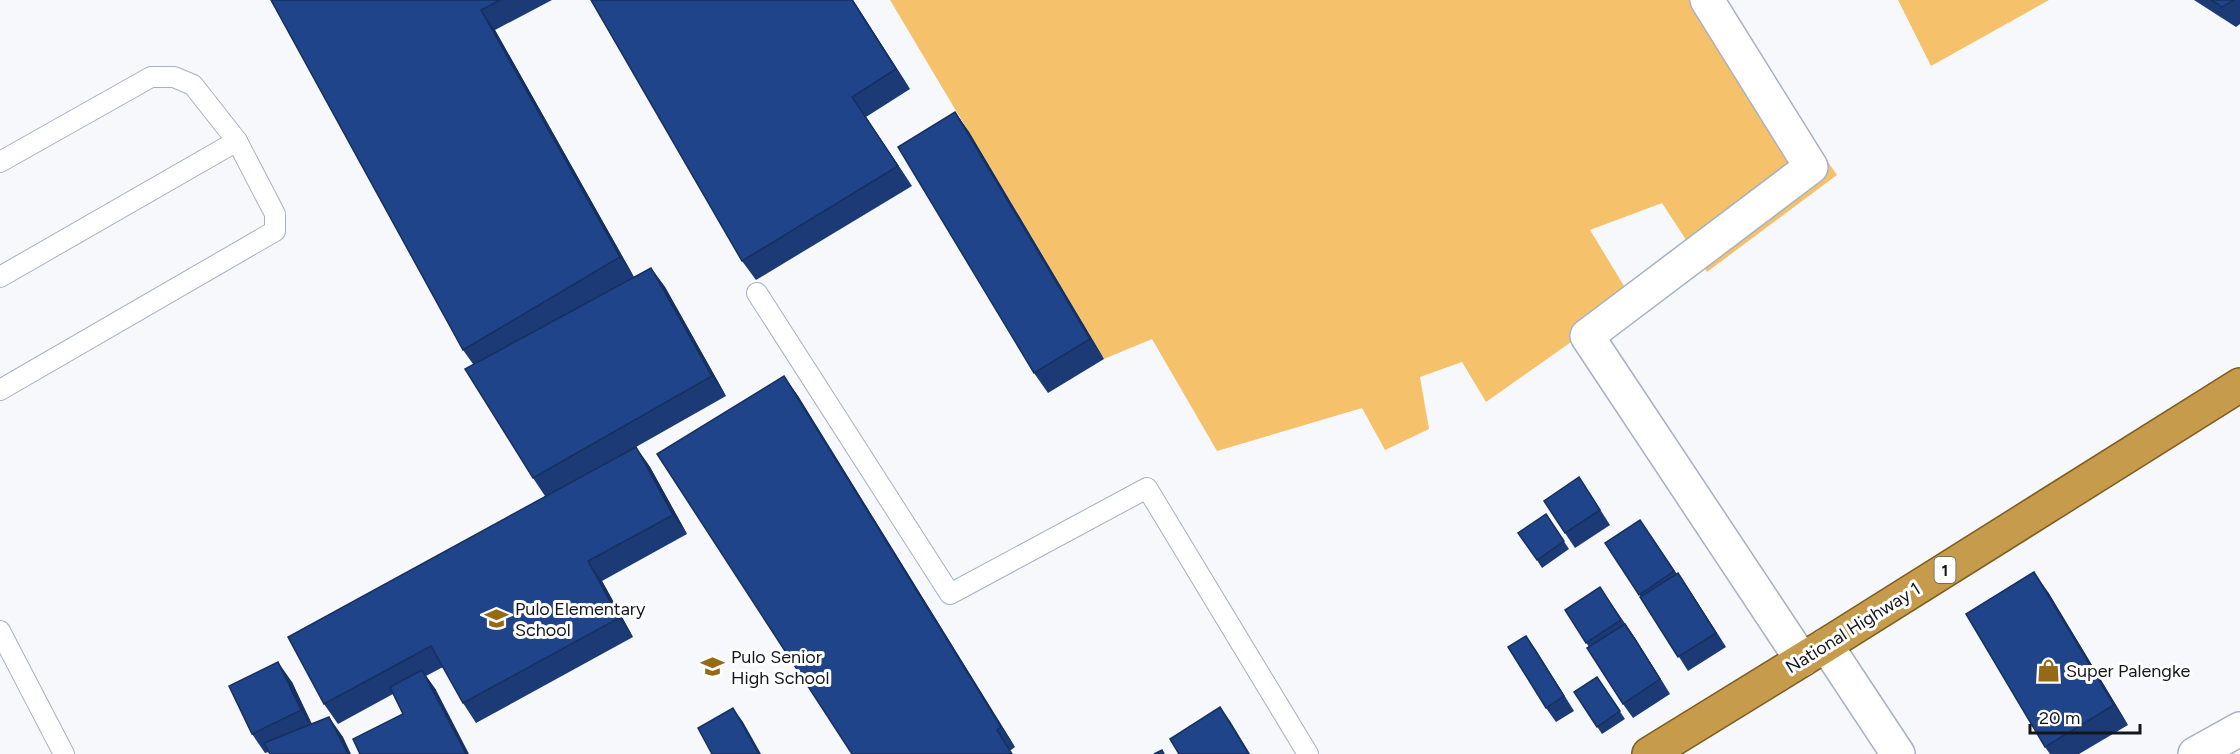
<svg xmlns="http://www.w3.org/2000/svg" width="2240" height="754" viewBox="0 0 2240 754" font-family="Figtree,sans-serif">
<rect width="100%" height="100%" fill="#f6f8fc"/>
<g fill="#f6c16b">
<path d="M890,0H1721L1775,86L1837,175L1707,272L1662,203L1590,230L1632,299L1486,402L1462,362L1420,377L1429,429L1385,450L1362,408L1217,451L1152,339L1104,359Z"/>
<path d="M1898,0H2049L1931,66Z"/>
</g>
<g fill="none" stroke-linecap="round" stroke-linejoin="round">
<defs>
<g id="service">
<path d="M0,162L151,77H174L193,85L237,141L275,214V231L0,390"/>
<path d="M0,277L237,141"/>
<path d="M757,293L950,594L1147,488L1308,754"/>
<path d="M0,631L64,754"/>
</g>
<g id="minor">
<path d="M1707,0L1811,167L1587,336L1802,660"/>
<path d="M1826,645L1898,754"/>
<path d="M2195,754L2240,729"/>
</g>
<path id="trunk" d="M1649,754L1826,645L2240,385"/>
</defs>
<use href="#service" stroke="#a6b1c3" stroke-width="22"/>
<use href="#minor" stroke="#a6b1c3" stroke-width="36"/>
<use href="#trunk" stroke="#7e5d1e" stroke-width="36"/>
<use href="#service" stroke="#fff" stroke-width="20"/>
<use href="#minor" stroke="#fff" stroke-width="33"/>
<use href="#trunk" stroke="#c69c4c" stroke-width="33"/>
</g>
<g fill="#1c3a76">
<path d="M271,0H552L495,30L634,277L651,268L665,287L726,396L636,447L650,467L687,534L602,581L633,637L476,723L463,703L443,667L426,676L436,690L403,714L393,694L338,724L324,704L545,496L533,478L473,364L463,350Z"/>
<path d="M591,0H853L910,89L866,117L912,186L756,280L742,261Z"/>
<path d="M2194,0H2240V24L2236,27Z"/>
<path d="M955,112L969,132L1104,359L1048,393L1034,373Z"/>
<path d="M784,376L798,396L1015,747L1011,750L852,754Z"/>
<path d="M1589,492L1610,525L1575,548L1565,533Z"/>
<path d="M1546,514L1569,549L1542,568L1537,560Z"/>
<path d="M1650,534L1677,574L1688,588L1726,647L1688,671L1641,597L1605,543Z"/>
<path d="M1600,587L1635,638L1670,694L1633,718L1623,704L1589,647L1565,610Z"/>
<path d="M2048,592L2128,725L2079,754H2050L2045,747Z"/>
<path d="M1526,636L1574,711L1556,722L1546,708Z"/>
<path d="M1597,677L1625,719L1602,734L1574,692Z"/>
<path d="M292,682L312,724L343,737L269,752L265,753L252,734Z"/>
</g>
<g fill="#163060">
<path d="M852,0H853L910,89L896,69Z"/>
<path d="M481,10L495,30L634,277L620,257Z"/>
<path d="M852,97L866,117L912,186L898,166Z"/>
<path d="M955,112L969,132L1104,359L1090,339Z"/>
<path d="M651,268L665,287L726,396L712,376Z"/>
<path d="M784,376L798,396L1015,747L1001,727Z"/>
<path d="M636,447L650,467L687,534L673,515Z"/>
<path d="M588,561L602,581L633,637L619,618Z"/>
<path d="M2034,572L2048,592L2128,725L2114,705Z"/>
<path d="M1678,573L1688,588L1726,647L1716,633Z"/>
<path d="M1625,624L1635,638L1670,694L1660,679Z"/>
<path d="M1526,636L1536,650L1574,711L1564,696Z"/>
<path d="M278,662L292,682L314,730L301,710Z"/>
<path d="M422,670L436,690L469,754H466Z"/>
<path d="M1220,707L1230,721L1250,754H1249Z"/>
<path d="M733,708L743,722L761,754H759Z"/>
<path d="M329,717L343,737L351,754H348Z"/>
</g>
<g fill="#204489" stroke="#163060" stroke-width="1.5">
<path d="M271,0H500L481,10L620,257L463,350Z"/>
<path d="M591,0H852L896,69L852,97L898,166L742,261Z"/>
<path d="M2211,0H2234L2222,7Z"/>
<path d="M955,112L1090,339L1034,373L898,147Z"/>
<path d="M651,268L712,376L533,478L465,369Z"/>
<path d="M784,376L1001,727L997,730L1012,754H852L657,454Z"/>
<path d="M636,447L673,515L588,561L619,618L463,703L431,646L324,704L288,637Z"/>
<path d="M1579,477L1600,510L1565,533L1544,501Z"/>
<path d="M1546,514L1564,541L1537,560L1518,533Z"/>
<path d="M1640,520L1674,571L1639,595L1605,543Z"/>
<path d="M2034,572L2114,705L2045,747L1966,614Z"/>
<path d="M1678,573L1716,633L1678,657L1640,597Z"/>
<path d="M1600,587L1621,620L1586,643L1565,610Z"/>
<path d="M1625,624L1660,679L1623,704L1587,648Z"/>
<path d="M1526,636L1564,696L1546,708L1508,647Z"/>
<path d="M278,662L301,710L252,734L229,686Z"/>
<path d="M422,670L466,754H360L353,739L403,714L390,687Z"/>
<path d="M1597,677L1620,711L1597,727L1574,692Z"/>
<path d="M1220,707L1249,754H1179L1170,739Z"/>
<path d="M733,708L759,754H712L698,728Z"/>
<path d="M329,717L348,754H270L264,743Z"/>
<path d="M1162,750L1164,754H1154Z"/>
</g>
<defs>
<symbol id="school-bare" viewBox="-9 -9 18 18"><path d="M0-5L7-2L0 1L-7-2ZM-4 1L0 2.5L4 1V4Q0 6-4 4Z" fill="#956915" stroke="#fff" stroke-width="2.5" paint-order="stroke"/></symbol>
<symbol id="shop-bare" viewBox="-9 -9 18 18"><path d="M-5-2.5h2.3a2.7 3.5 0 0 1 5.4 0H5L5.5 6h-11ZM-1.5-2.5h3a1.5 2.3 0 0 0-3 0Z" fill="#956915" stroke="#fff" stroke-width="2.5" paint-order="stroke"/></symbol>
</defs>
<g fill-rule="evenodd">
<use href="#school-bare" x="480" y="602" width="33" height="33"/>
<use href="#school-bare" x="696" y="650" width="33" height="33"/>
<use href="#shop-bare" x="2032" y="654" width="33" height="33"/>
</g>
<g text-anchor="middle" stroke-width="6" stroke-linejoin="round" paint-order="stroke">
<rect fill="#fff" stroke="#5a5d61" stroke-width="1.5" x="1934.5" y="557" width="21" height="26" rx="4.5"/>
<g font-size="16" font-weight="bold" fill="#13171d">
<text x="1945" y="576">1</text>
</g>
<g font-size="18" fill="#13171d" stroke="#fff" text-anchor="start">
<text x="515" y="615">Pulo Elementary<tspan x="515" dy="21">School</tspan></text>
<text x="731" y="663">Pulo Senior<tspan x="731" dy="21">High School</tspan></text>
<text x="2066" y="677">Super Palengke</text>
</g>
<g font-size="18" fill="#13171d" stroke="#fff">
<text transform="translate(1853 628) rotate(-32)" y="6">National Highway 1</text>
</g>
</g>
<path d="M2030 724v9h110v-9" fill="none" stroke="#13171d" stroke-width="3"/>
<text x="2039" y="724" font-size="18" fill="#13171d" stroke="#ffffff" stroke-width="4.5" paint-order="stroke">20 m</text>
</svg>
